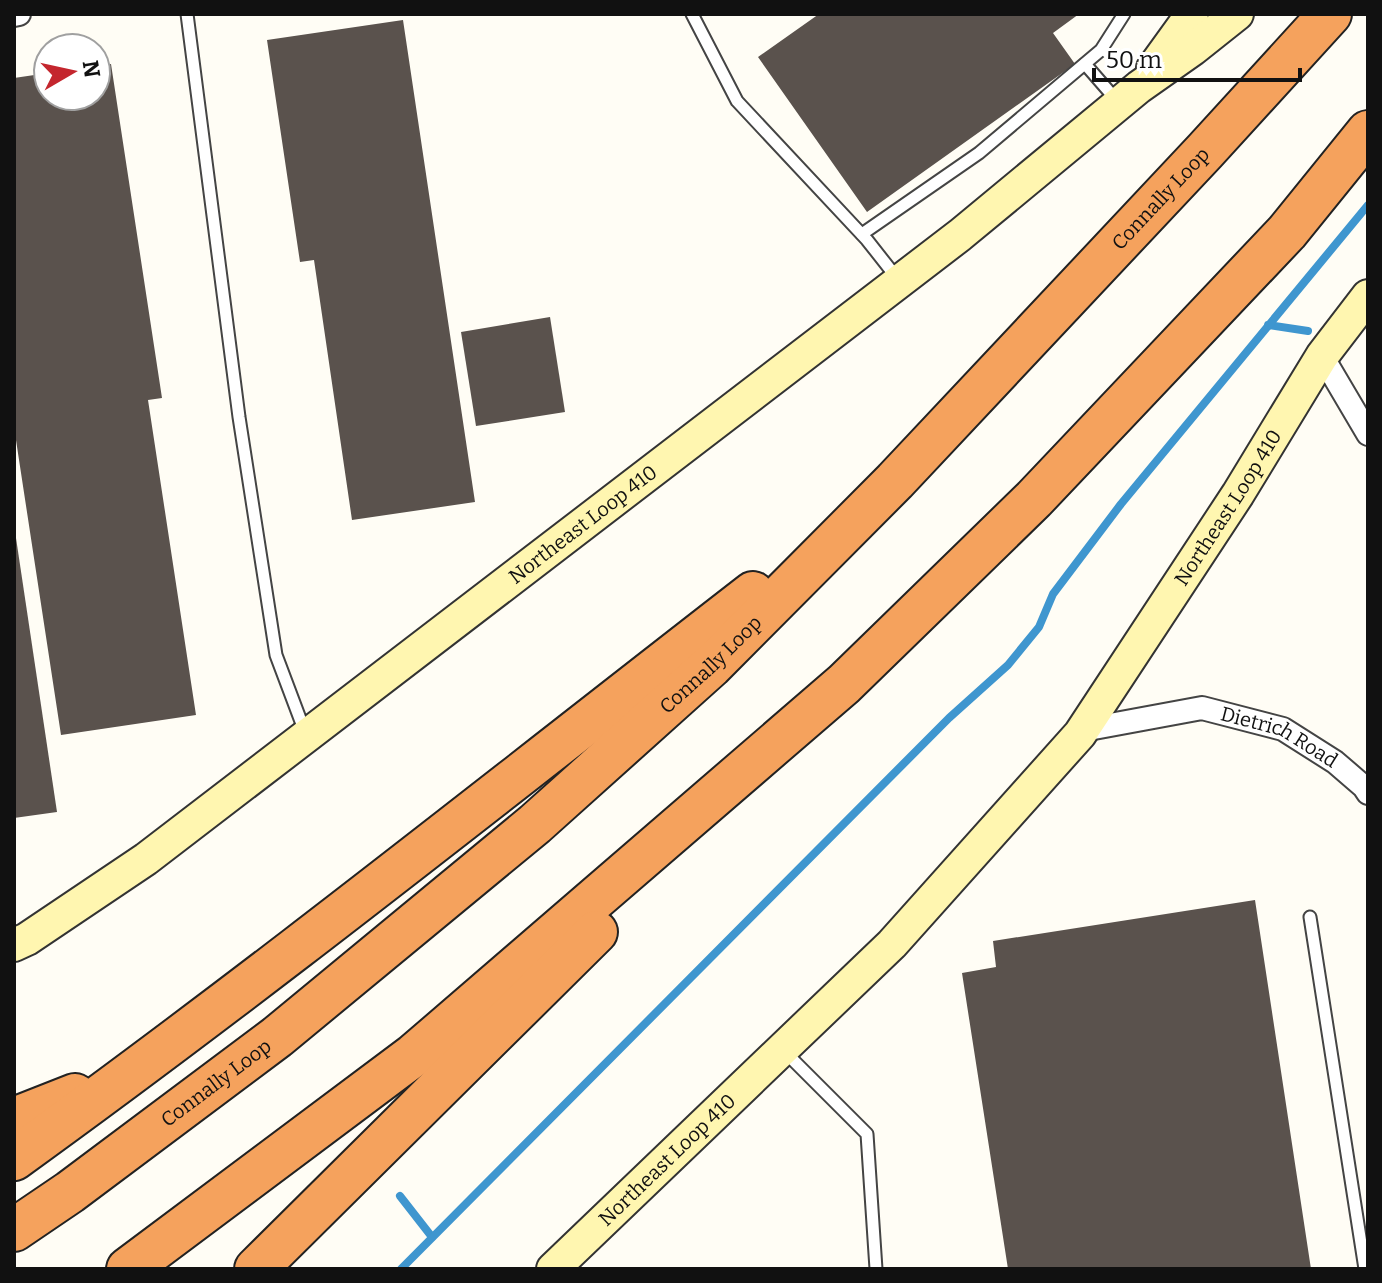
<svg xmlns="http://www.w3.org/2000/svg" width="1382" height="1283" viewBox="0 0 1382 1283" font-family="Bitter,serif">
<rect width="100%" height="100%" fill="#fffdf5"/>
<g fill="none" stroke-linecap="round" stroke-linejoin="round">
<g stroke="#3f96cf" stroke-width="8">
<path d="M1268,325L1308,331"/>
<path d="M400,1196L432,1237"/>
<path d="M401,1269L949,718L1008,665L1039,627L1053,594L1121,504L1368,205"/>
</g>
</g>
<g fill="#5a524d">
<path d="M819,14H1079L1053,33L1075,64L867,212L758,57Z"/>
<path d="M403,20L475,502L352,520L314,260L300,262L267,40Z"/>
<path d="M111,64L162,398L148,400L196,715L61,735L14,427V78L48,73V96H96V66Z"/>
<path d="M550,317L565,412L476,426L461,332Z"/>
<path d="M14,538H16L57,812L14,818Z"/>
<path d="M1255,900L1311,1269H1008L962,973L996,967L993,941Z"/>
</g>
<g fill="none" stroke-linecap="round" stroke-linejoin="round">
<defs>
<g id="service">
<path d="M187,14L239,417L276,655L305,732"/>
<path d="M692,14L737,101L867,240L897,278"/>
<path d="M1085,64L1119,103"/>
<path d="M862,234L979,153L1101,50L1124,14"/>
<path d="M1310,917L1365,1269"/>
<path d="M785,1052L867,1134L876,1269"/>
</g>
<g id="minor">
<path d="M14,15L19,14"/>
<path d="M1322,356L1368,434"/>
<path id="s1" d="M1083,730L1202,708L1283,729L1335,762L1364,787L1368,793"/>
</g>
<g id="secondary">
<path d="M1153,68L1192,14"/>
<path id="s2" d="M14,945L27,939L146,859L960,235L1139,87L1193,49L1237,14"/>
<path id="s3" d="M553,1269L892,944L1080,734L1238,494L1322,356L1368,296"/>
</g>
<g id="motorway">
<path d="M14,1119L75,1095"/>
<path d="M14,1159C266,977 508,783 753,593"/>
<path id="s4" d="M14,1230L70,1192L277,1037L535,824L711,666L895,481L1205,151L1330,14"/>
<path d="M128,1269L414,1055L844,684L1034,499L1287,232L1368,132"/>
<path d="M256,1269L596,932"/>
</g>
</defs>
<use href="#service" stroke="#444" stroke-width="15"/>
<use href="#minor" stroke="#444" stroke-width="26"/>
<use href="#secondary" stroke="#333" stroke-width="36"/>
<use href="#motorway" stroke="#222" stroke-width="46"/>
<use href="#service" stroke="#fff" stroke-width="11"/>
<use href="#minor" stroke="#fff" stroke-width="22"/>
<use href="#secondary" stroke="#fff6b0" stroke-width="32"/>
<use href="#motorway" stroke="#f5a25d" stroke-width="42"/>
</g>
<g text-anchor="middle" stroke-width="8" stroke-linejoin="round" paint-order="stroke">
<g font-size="20" fill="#111" stroke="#fff">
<text dy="7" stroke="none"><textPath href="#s4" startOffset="1546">Connally Loop</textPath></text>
<text dy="7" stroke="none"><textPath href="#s3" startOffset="1022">Northeast Loop 410</textPath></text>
<text dy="7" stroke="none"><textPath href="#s2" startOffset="708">Northeast Loop 410</textPath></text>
<text dy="7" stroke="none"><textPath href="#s4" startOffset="898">Connally Loop</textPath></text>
<text dy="7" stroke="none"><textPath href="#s1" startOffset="204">Dietrich Road</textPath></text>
<text dy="7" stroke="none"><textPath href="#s4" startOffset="250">Connally Loop</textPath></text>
<text dy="7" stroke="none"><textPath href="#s3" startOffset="158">Northeast Loop 410</textPath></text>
</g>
</g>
<rect width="1382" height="1283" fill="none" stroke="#111111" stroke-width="32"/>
<g transform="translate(72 72) rotate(81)"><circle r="38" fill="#ffffff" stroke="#a0a0a0" stroke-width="2"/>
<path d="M0-6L14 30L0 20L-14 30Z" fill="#c4262e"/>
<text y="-12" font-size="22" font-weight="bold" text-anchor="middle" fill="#111111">N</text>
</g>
<path d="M1094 68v12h206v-12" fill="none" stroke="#111111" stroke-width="4"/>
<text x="1106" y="68" font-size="24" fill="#111111" stroke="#ffffff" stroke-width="6" paint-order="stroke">50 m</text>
</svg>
